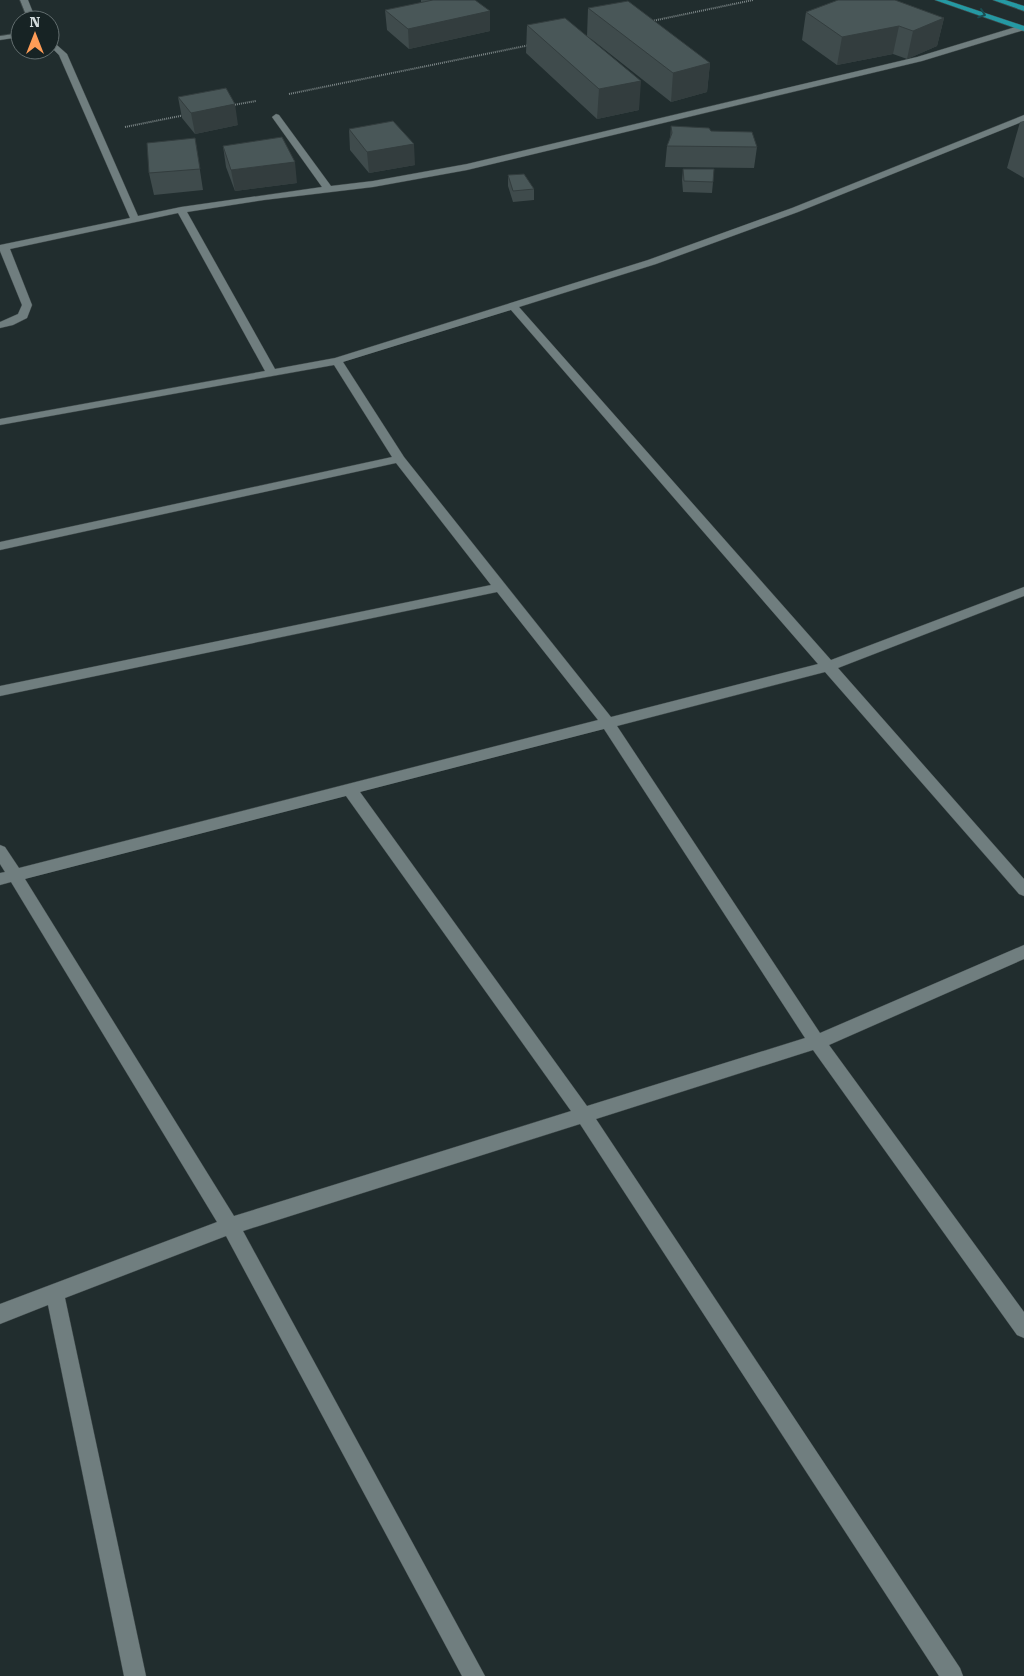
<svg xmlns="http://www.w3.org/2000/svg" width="1024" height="1676" viewBox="0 0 1024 1676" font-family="'Roboto Serif',serif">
<rect width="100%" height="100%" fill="#212d2e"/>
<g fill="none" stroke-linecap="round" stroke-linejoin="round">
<defs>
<g id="minor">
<path d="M20,0H28L36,20H28Z"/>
<path d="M1019,26H1024V30L922,61L467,170L373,187L264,200L187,212L275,369L335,358L648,260L792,208L1024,115V121L798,212L656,264L519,307L831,660L1024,587V596L838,668L1024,879V896L1019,894L825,672L617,726L820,1033L1024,945V959L829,1045L1024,1312V1338L1017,1335L813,1050L596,1119L960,1668L963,1676H939L580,1124L243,1231L485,1676H462L226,1236L65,1298L146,1676H124L48,1305L0,1324V1304L217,1222L11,882L0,885V873L5,872L0,864V845L5,847L19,868L598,720L497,592L0,696V686L491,585L396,463L0,550V542L392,457L334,365L0,425V419L265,371L178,213L10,249L32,305L27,318L13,325L0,328V322L18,314L22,305L0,251V245L130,218L59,55L50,46V39L67,54L138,216L181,207L322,187L272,117L276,114L279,115L331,186L373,181L467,164L917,57ZM511,310L818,664L611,717L404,457L343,362ZM604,729L805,1038L587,1106L360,792ZM346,796L571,1111L234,1216L25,879Z"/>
<path d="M20,33V37L0,40V36Z"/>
</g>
<g id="highway">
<path d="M935,0H946L1024,26V31Z"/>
<path d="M993,0H1005L1024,6V11Z"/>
</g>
</defs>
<use href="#minor" stroke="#3e4849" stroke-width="1"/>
<use href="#highway" stroke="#3e4849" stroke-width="1"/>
<g stroke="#7c8687" stroke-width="2" stroke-dasharray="1 1" stroke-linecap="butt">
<path d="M652,21L753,0"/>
<path d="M289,94L530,45"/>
<path d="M233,105L256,101"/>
<path d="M125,127L185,115"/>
</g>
<use href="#minor" fill="#707e7f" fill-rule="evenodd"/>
<use href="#highway" fill="#2599a3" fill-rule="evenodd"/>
</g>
<g fill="#3f4b4c">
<path d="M421,0H475L490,31L409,49L387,30L385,10L421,3Z"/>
<path d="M588,8L710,63L707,92L671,102L590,38L639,110L597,119L526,53L527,25L587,36Z"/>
<path d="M806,12L944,18L937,46L907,59L893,54L837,65L802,40Z"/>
<path d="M178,97L238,125L195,134L182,118Z"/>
<path d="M1024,121V178L1007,168L1020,122Z"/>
<path d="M671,126L711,131L757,147L754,168L665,167L667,146L670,140Z"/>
<path d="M349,129L415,165L369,173L350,150Z"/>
<path d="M195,138L203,190L154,195L149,173Z"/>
<path d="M223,146L297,183L235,191L226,167Z"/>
<path d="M683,169L713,182L712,193L683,192L682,180Z"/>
<path d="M508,175L534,189V200L513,202L508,186Z"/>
</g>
<g fill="#333d3e">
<path d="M490,11V31L409,49L408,29Z"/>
<path d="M944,18L937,46L907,59L913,31Z"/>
<path d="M899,26L893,54L837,65L842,37Z"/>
<path d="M710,63L707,92L671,102L673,73Z"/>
<path d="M641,81L639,110L597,119L599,89Z"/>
<path d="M235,104L238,125L195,134L191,113Z"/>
<path d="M414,144L415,165L369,173L367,152Z"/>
<path d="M295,162L297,183L235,191L231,170Z"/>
</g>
<g fill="#495758" stroke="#333d3e">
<path d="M433,0H475L490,11L408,29L385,10Z"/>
<path d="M838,0H895L944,18L913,31L899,26L842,37L806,12Z"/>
<path d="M628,1L710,63L673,73L588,8Z"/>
<path d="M565,18L641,81L599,89L527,25Z"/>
<path d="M226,88L235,104L191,113L178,97Z"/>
<path d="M393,121L414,144L367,152L349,129Z"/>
<path d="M671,126L709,128L711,131L752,132L757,147L667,146L672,133Z"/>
<path d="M282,137L295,162L231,170L223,146Z"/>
<path d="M195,138L200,169L149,173L147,143Z"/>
<path d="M683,169H714L713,182L684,181Z"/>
<path d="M524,174L534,189L513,191L508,175Z"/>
</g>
<defs><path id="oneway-chevron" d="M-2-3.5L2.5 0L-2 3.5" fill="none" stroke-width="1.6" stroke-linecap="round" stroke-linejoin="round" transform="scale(1.25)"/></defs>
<use stroke="#1c4c50" href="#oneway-chevron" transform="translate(982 14) rotate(19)"/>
<g transform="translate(35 35)"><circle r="24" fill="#172324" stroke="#626d6e"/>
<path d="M0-4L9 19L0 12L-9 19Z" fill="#fe9c57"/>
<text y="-8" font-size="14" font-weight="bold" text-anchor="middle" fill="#d3dbdc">N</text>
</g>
</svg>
